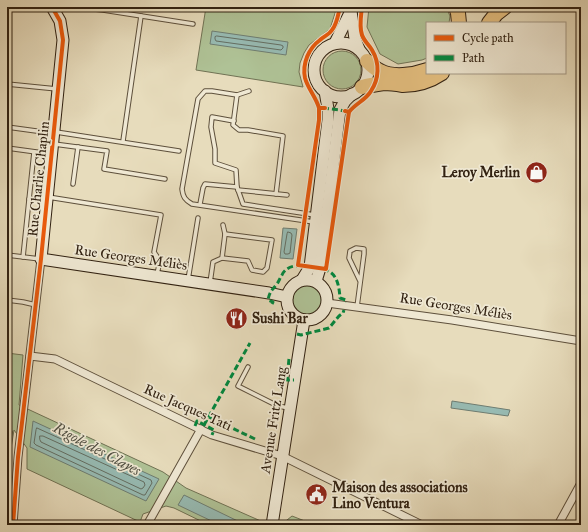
<svg xmlns="http://www.w3.org/2000/svg" width="588" height="532" viewBox="0 0 588 532" font-family="'IM FELL Great Primer',serif">
<rect width="100%" height="100%" fill="#e7dcbc"/>
<filter id="stains"><feTurbulence type="fractalNoise" baseFrequency=".005" numOctaves="4"/><feColorMatrix values="0 0 0 0 .2 0 0 0 0 .09 0 0 0 0 .02 0 0 0 .5 -.17"/></filter>
<radialGradient id="worn" r=".72"><stop offset=".6" stop-color="#630" stop-opacity="0"/><stop offset="1" stop-color="#630" stop-opacity=".3"/></radialGradient>
<g fill="#afc296" stroke="#707254">
<path d="M206,7H337L330,29L309,45L304,53L300,63L299,72L303,87L196,70Z"/>
<path d="M369,7H446L450,16L449,23H427V58L422,60L398,64L380,54L367,27Z"/>
<circle cx="342" cy="70" r="19"/>
<circle cx="308" cy="299" r="17"/>
<path d="M7,353L23,355L19,405L163,472L186,488L263,522L282,524L292,516L315,525H209L174,508L166,506L143,514L140,522L27,469V448L14,430L7,473Z"/>
</g>
<g fill="#97bbb3" stroke="#6e7d72">
<path d="M212,31L288,42L286,55L210,44Z"/>
<path d="M283,228L297,229L293,259L280,258Z"/>
<path d="M452,401L510,410L508,416L451,408Z"/>
<path d="M33,421L159,479L146,501L30,447Z"/>
<path d="M184,495L246,525H220L178,505Z"/>
</g>
<g fill="none" stroke-linecap="round" stroke-linejoin="round">
<g stroke="#646e62" stroke-width="1">
<path d="M217,36L281,45L283,46V48L281,50L216,41L215,39V37Z"/>
<path d="M288,232L291,233L292,235L290,253L288,254H285L284,252L287,234Z"/>
<path d="M37,428L151,480L152,483L145,495H143L36,445L34,443L36,430Z"/>
<path d="M40,436H43L144,482L145,485L143,488L141,489L41,442L40,440Z"/>
</g>
<defs>
<g id="lane">
<path d="M76,7L103,10L193,24"/>
<path d="M7,84L57,89"/>
<path d="M249,91L237,95L212,91H205L198,99L182,189C183,197 185,200 192,204L314,222"/>
<path d="M237,95L233,125L239,130H248L283,136L276,194"/>
<path d="M234,121L212,117L211,127L215,149V163L236,170L237,187L243,204L315,215"/>
<path d="M7,127L51,133"/>
<path d="M56,132L179,151"/>
<path d="M123,141L141,16"/>
<path d="M54,144L107,151L104,169L165,179"/>
<path d="M7,148L51,154"/>
<path d="M73,184L78,147"/>
<path d="M238,190L287,195"/>
<path d="M48,197L161,215L154,252L160,261L157,274"/>
<path d="M29,199L46,201"/>
<path d="M200,204L203,188L205,184L237,187"/>
<path d="M7,255L40,259"/>
<path d="M23,257L34,152"/>
<path d="M222,258L248,261L252,270L263,272L267,268L272,240L225,234"/>
<path d="M188,280L198,218"/>
<path d="M210,283L213,262L222,258L225,234L223,225"/>
<path d="M7,300L23,302L36,305"/>
<path d="M357,307L364,254V249L356,248L350,251L349,258L360,281"/>
<path d="M248,367L238,386L278,406L289,408"/>
<path d="M7,430L10,432L7,450"/>
</g>
<g id="street">
<path d="M327,303L452,320L581,341"/>
<path d="M30,356L55,359L212,435L282,456L422,525"/>
<path d="M13,525L18,457L41,259"/>
<path d="M147,525L201,429"/>
<path d="M558,525L581,483"/>
</g>
<g id="secondary">
<path d="M52,7L60,21L63,40L41,259L269,293L287,297"/>
<path d="M351,11L355,39L359,49"/>
<path d="M335,43L351,11V7"/>
<circle cx="341" cy="70" r="27"/>
<circle cx="307" cy="300" r="20"/>
<path d="M302,280L310,267L328,120V109L325,91"/>
<path d="M316,281L320,268L340,110L345,101L352,94"/>
<path d="M272,525L304,320"/>
</g>
<g id="highway">
<path d="M456,7L458,13L459,23"/>
<path d="M489,23L496,14L505,7"/>
<path d="M367,61C371,65 375,69 380,71C393,78 413,75 427,70"/>
<path d="M362,87C370,85 377,84 384,83C390,83 397,84 403,85C417,85 430,81 442,73"/>
</g>
</defs>
<use href="#lane" stroke="#5e503c" stroke-width="5.5"/>
<use href="#street" stroke="#5e503c" stroke-width="9"/>
<use href="#secondary" stroke="#312111" stroke-width="13"/>
<use href="#highway" stroke="#312111" stroke-width="16"/>
<use href="#lane" stroke="#efe8d3" stroke-width="3.5"/>
<use href="#street" stroke="#efe8d3" stroke-width="7"/>
<use href="#secondary" stroke="#efe8d3" stroke-width="11"/>
<use href="#highway" stroke="#e4be7e" stroke-width="14"/>
<g stroke="#00873e" stroke-width="3" stroke-dasharray="6 3" stroke-linecap="butt">
<path d="M323,108L340,110L348,112"/>
<path d="M323,269C337,272 339,285 340,298L346,300L345,302"/>
<path d="M272,304L273,302L268,300C270,290 272,291 277,284C279,281 280,278 282,275C285,268 293,265 301,266"/>
<path d="M297,334L301,335L329,328L339,316L343,313L344,310"/>
<path d="M289,359L287,380H294"/>
<path d="M209,417L255,439"/>
<path d="M204,425L250,343"/>
<path d="M195,426L197,421L214,430L212,435"/>
</g>
<defs>
<g id="cycleway">
<path d="M319,108C316,97 308,89 305,78C302,63 309,48 320,40C324,36 329,35 332,30C337,24 338,15 340,7"/>
<path d="M325,108H319V120L298,265L326,269L349,112L345,111"/>
<path d="M349,112C356,103 366,100 371,91C379,79 380,63 372,50C369,45 364,41 362,35C359,26 361,16 362,7"/>
<path d="M13,525L18,457L41,259L63,40L60,21L52,7"/>
</g>
</defs>
<use href="#cycleway" stroke="#efe8d3" stroke-width="6"/>
<use href="#cycleway" stroke="#e8590c" stroke-width="4"/>
</g>
<defs>
<symbol id="shop-disc" viewBox="-11 -11 22 22"><circle r="9.5" fill="#8f2418" stroke="#efe8d3"/><path d="M-5-2.5h2.3a2.7 3.5 0 0 1 5.4 0H5L5.5 6h-11ZM-1.5-2.5h3a1.5 2.3 0 0 0-3 0Z" fill="#fff"/></symbol>
<symbol id="restaurant-disc" viewBox="-11 -11 22 22"><circle r="9.5" fill="#8f2418" stroke="#efe8d3"/><path d="M-5-6h1v4h1v-4h1v4h1v-4h1v5L-1.5 .5V6h-2V.5L-5-1ZM5-6V6H3V1.5H1.5Q1.5-4 5-6Z" fill="#fff"/></symbol>
<symbol id="civic-disc" viewBox="-11 -11 22 22"><circle r="9.5" fill="#8f2418" stroke="#efe8d3"/><path d="M-.6-6.5H3V-4.5H.6V-3L4-1V1h2V6H-6V1h2V-1L-.6-3ZM-1.2 2.5V6h2.4V2.5Z" fill="#fff"/></symbol>
</defs>
<g fill-rule="evenodd">
<use href="#shop-disc" x="524" y="160" width="25" height="25"/>
<use href="#restaurant-disc" x="224" y="306" width="25" height="25"/>
<use href="#civic-disc" x="304" y="482" width="25" height="25"/>
</g>
<g text-anchor="middle" stroke-width="3.5" stroke-linejoin="round" paint-order="stroke">
<g font-size="14" font-weight="bold" fill="#312111" stroke="#efe8d3" text-anchor="start">
<text x="520" y="177" text-anchor="end">Leroy Merlin</text>
<text x="252" y="323">Sushi Bar</text>
<text x="332" y="492">Maison des associations<tspan x="332" dy="16">Lino Ventura</tspan></text>
</g>
<g font-size="14" fill="#312111" stroke="#efe8d3">
<text transform="translate(38 179) rotate(-84)" y="5">Rue Charlie Chaplin</text>
<text transform="translate(131 257) rotate(8)" y="5">Rue Georges Méliès</text>
<text transform="translate(456 306) rotate(9)" y="5">Rue Georges Méliès</text>
<text transform="translate(188 407) rotate(24)" y="5">Rue Jacques Tati</text>
<text transform="translate(273 420) rotate(-81)" y="5">Avenue Fritz Lang</text>
</g>
<g font-size="15" font-style="italic" fill="#504f42" stroke="#efe8d3">
<text transform="translate(97 449) rotate(28)" y="5">Rigole des Clayes</text>
</g>
</g>
<rect width="588" height="532" fill="none" stroke="#e7dcbc" stroke-width="24"/>
<rect x="8" y="8" width="572" height="516" fill="none" stroke="#312111" stroke-width="2"/>
<rect x="12" y="12" width="564" height="508" fill="none" stroke="#312111"/>
<rect x="426" y="22" width="140" height="52" fill="#efe8d3" stroke="#a39885"/>
<rect x="434" y="35" width="20" height="6" fill="#e8590c" stroke="#a39885"/>
<text x="462" y="42" font-size="12" fill="#312111">Cycle path</text>
<rect x="434" y="55" width="20" height="6" fill="#00873e" stroke="#a39885"/>
<text x="462" y="62" font-size="12" fill="#312111">Path</text>
<rect width="100%" height="100%" filter="url(#stains)"/>
<rect width="100%" height="100%" fill="url(#worn)"/>
</svg>
